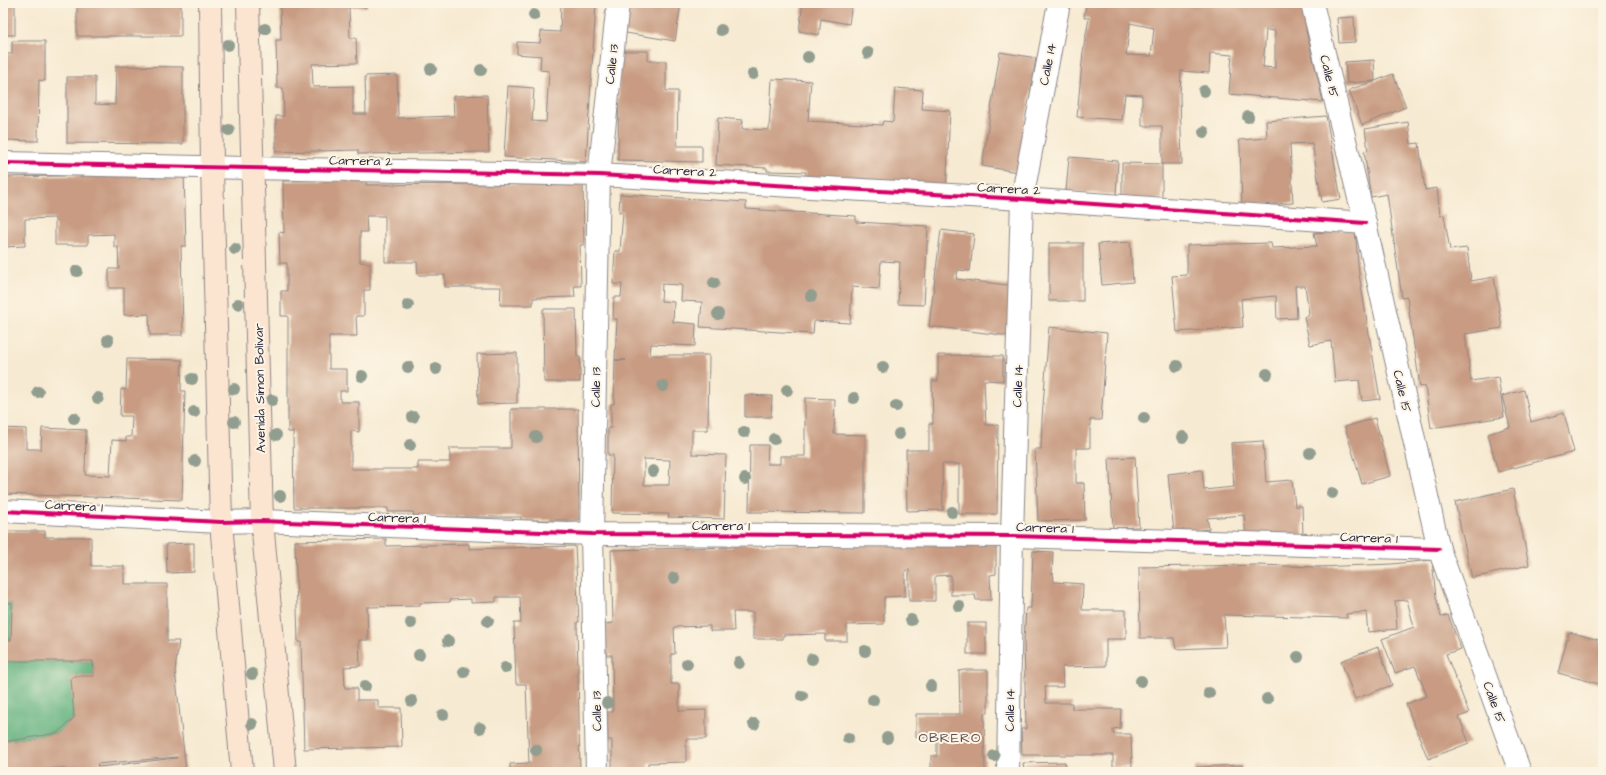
<svg xmlns="http://www.w3.org/2000/svg" width="1606" height="775" viewBox="0 0 1606 775" font-family="'Architects Daughter',sans-serif">
<rect width="100%" height="100%" fill="#fcf5e5"/>
<filter id="ink" filterUnits="userSpaceOnUse"><feTurbulence type="fractalNoise" baseFrequency=".025" numOctaves="2"/><feDisplacementMap in="SourceGraphic" scale="8" xChannelSelector="R" yChannelSelector="G"/><feConvolveMatrix kernelMatrix="1 2 1 2 8 2 1 2 1" color-interpolation-filters="sRGB"/></filter>
<filter id="wash" filterUnits="userSpaceOnUse"><feTurbulence type="fractalNoise" baseFrequency=".012" numOctaves="4" result="noise"/><feDisplacementMap in="SourceGraphic" scale="16" xChannelSelector="R" yChannelSelector="G"/><feGaussianBlur stdDeviation="0.9" result="paint"/><feColorMatrix in="noise" values="0 0 0 0 0 0 0 0 0 0 0 0 0 0 0 0 0 1.4 0 .05"/><feComposite in="paint" operator="in"/></filter>
<g filter="url(#wash)">
<rect width="100%" height="100%" fill="#f7ead2"/>
<g fill="#5eb07b" stroke="#40695b">
<path d="M3,603H12L11,640H3Z"/>
<path d="M3,661H93L94,676H74V718L57,733L3,741Z"/>
<path d="M61,768L82,769L83,772H8Z"/>
</g>
<g id="blocks">
<g fill="#c89b82" fill-rule="evenodd">
<rect x="3" y="3" width="12" height="32"/>
<rect x="77" y="3" width="104" height="33"/>
<path d="M280,3H367V7H349L350,38H356L357,63L312,64L313,87L353,86V114H366L365,76L397,75L398,118L454,116L453,96L487,95L489,152L358,154V150L276,152V116H284L283,88H277L276,40H281Z"/>
<path d="M561,3H596L586,162L504,157L508,86L534,88L532,121L546,122L549,71L540,70L541,56L517,54V42L540,43L541,31L560,32Z"/>
<path d="M625,3H681L675,41L620,32Z"/>
<path d="M803,3H852L849,24L821,19L819,35L799,31Z"/>
<path d="M1086,3H1306V31L1317,74L1323,102L1229,94L1232,55L1210,53L1209,73L1181,71L1180,96L1182,164H1162V126H1142V95L1125,94L1122,120L1077,117L1083,52L1089,18H1084ZM1130,23L1154,28L1151,56L1126,55ZM1266,30L1275,31V68L1263,67Z"/>
<path d="M1354,17L1355,42L1339,43L1337,18Z"/>
<path d="M12,41H45V81L39,80L38,141L3,140V54H12Z"/>
<path d="M619,51H648V61H666V91H678L677,146H702V162L618,160Z"/>
<path d="M1000,52L1036,58L1018,172L982,166Z"/>
<path d="M1374,60L1375,81L1393,74L1406,107L1362,125L1349,90L1375,81L1347,83L1345,62Z"/>
<path d="M116,66L183,67V144L67,143V77H95V104L115,105Z"/>
<path d="M772,79L811,81L808,121L882,125L883,121L893,122L895,88L923,90L922,109L950,111L946,195L805,181L806,172L767,171V168L716,165L718,118L743,120L742,129L769,130Z"/>
<path d="M1326,116L1341,199L1322,202L1312,143L1290,144L1293,203L1242,206L1240,145L1239,140L1267,138L1266,121Z"/>
<path d="M1408,122L1411,144L1419,143L1425,190L1437,188L1440,216L1444,215L1450,250L1467,248L1471,281L1494,277L1502,328L1465,334L1471,381L1498,377L1504,417L1431,428L1425,386L1420,387L1407,297L1402,298L1387,194L1371,197L1364,151L1368,150L1365,129Z"/>
<path d="M1069,157L1118,161L1116,195L1066,191Z"/>
<path d="M1122,163L1162,164V199H1122Z"/>
<path d="M184,171L186,246H181L183,335H150L149,314L124,315V288H109V269H119L118,247H114V234L88,235V245H55V218L25,219V246L3,247V177L111,175Z"/>
<path d="M366,180V185L583,183L584,245H580L581,286H574L575,297L533,298V305H500L501,287H445V275H418L417,262H385V216H366L367,232H360V262L370,263V290H364V316H356L357,336H329V369H347V391H340V402H359V432L351,431V469H418V462H450V448H511V409H578L579,520H521V517H414L413,512H388V508H294L293,432H288V316H281V291H287V263H280L279,232L284,233L283,181Z"/>
<path d="M620,194L746,202V209L856,216V222L928,226L924,305L898,304L900,262L881,261L879,289L852,287L850,323L814,321L813,334L700,327L702,302L681,301L682,285L662,284L661,301L674,302L673,322L696,324L695,346L651,344L650,355H709L708,430H692V454L726,455L724,519L668,517L669,514L612,513L613,455H608V428H611V404H614L615,360H626H615L617,319H613L614,297H621L622,284H613L615,251H620L623,212H619ZM644,459L670,460L669,485H644Z"/>
<path d="M1355,229L1359,274L1380,399L1362,401L1359,380L1335,382L1331,341L1310,345L1304,317L1309,314L1305,286H1295L1297,318L1277,319L1276,296L1241,299L1243,327L1177,332L1172,276L1187,275V245L1271,243L1272,248L1317,246L1314,233Z"/>
<path d="M941,230L974,234L970,271L958,270L956,279L1016,286L1010,336L929,326Z"/>
<path d="M1130,242L1133,282L1102,285L1098,244Z"/>
<rect x="1049" y="243" width="34" height="58"/>
<path d="M543,309H576L577,357H580V382H544Z"/>
<path d="M1049,327L1107,333L1101,420H1090V448H1076V483H1084L1085,520L1038,521L1035,449H1041L1042,419Z"/>
<path d="M517,353V403L478,404L477,354Z"/>
<path d="M938,355L1003,356V381L984,380L986,425H998L997,514H959V464H942L943,510L907,511L906,450H929V424H933L932,381H938Z"/>
<path d="M127,359L182,360L181,391H185L182,500L3,494V428L26,429V449H41L42,428L86,430L85,475L110,476L112,440L126,441V437H131L132,416H120L121,389L126,390Z"/>
<path d="M1524,390L1531,422L1564,413L1574,452L1498,472L1488,434L1510,427L1502,396Z"/>
<path d="M745,395L772,396L771,417H745Z"/>
<path d="M805,398L835,399L834,434L865,435V513L749,512L750,445H768L767,464H780V456H805Z"/>
<path d="M1375,418L1390,476L1362,484L1345,427Z"/>
<path d="M1263,441L1266,482L1292,480L1295,506H1302L1303,535L1246,539L1244,515L1207,518L1209,529L1174,533L1168,474L1202,470L1204,490L1234,487L1231,443Z"/>
<path d="M1135,457L1139,527L1113,528L1109,458Z"/>
<path d="M1513,489L1529,565L1472,578L1455,502Z"/>
<path d="M3,531H45V537H91V566H124V584H167V641H179L175,670L186,772H83L82,769L68,770L61,768L3,772V742L57,733L74,718L71,678L74,676H94L93,661H3V640H11L12,603H3ZM177,757V758L98,767L97,764Z"/>
<path d="M386,539V546L469,544V549L575,546L579,622H577L580,772H510V764L529,763L526,684H516L514,623H521L520,597H496V602L471,603V599L450,600V602L420,603V606L367,607L368,640H359L360,666L344,667L345,688H357V700H378V708H401L402,747L304,749L301,642H298L295,541Z"/>
<path d="M194,543V572L167,573L166,544Z"/>
<path d="M732,544H996V574L990,575L991,600H976L975,595H951V575L935,576V601H909V570H905V596L884,597V624L847,625V641H825V634L783,635V639H753V612H733L734,631H710V626L674,627L675,654H671V684H679V711L706,710V739H686V762L648,763V772H612V740H608L607,712H613L612,655H606L605,624L613,623L611,550L732,547Z"/>
<path d="M1033,551L1053,552L1052,574L1053,573L1054,582L1083,584L1082,610H1126V639H1106V666L1062,667L1063,687H1045L1046,703H1072V709H1121L1120,728L1113,729V734H1131L1132,767H1113V755H1022L1021,729H1026L1024,639L1026,608H1031Z"/>
<path d="M1432,560L1436,597L1441,617L1448,615L1461,649L1446,654L1469,713L1459,717L1469,743L1428,759L1406,704L1427,696L1415,666L1395,673L1382,639L1414,627L1407,600L1395,601L1397,629L1368,632L1366,612L1346,614L1347,618L1224,615L1226,647L1176,649L1174,638H1140L1139,567L1258,565L1318,567L1392,564Z"/>
<rect x="967" y="623" width="19" height="31"/>
<path d="M1569,632L1603,641V685L1558,673Z"/>
<path d="M1378,647L1392,685L1355,699L1341,661Z"/>
<path d="M965,670H988V713H984L985,772H931V756H937V736L916,737V714H960L959,671Z"/>
<path d="M1065,762L1066,772H1024L1023,763Z"/>
<path d="M1242,765V772H1195V767Z"/>
<path d="M1431,768V772H1412V771Z"/>
</g>
</g>
</g>
<g filter="url(#ink)">
<use href="#blocks" fill-opacity="0" stroke="#8c8686" stroke-width="1"/>
<g fill="none" stroke-linecap="round" stroke-linejoin="round">
<defs>
<g id="street">
<path d="M1312,3L1365,223L1439,549L1520,772"/>
<path d="M3,163L599,175L1022,199L1365,223"/>
<path d="M3,511L221,522L262,521L592,534L1012,536L1439,549"/>
<path d="M597,772L592,534L599,175L618,3"/>
<path d="M1008,772L1012,536L1022,199L1059,3"/>
</g>
<g id="secondary">
<path d="M210,3L212,167L221,522L242,772"/>
<path d="M248,3L262,521L285,772"/>
</g>
</defs>
<use href="#street" stroke="#8c8686" stroke-width="24"/>
<use href="#secondary" stroke="#8c8686" stroke-width="24"/>
<use href="#street" stroke="#fff" stroke-width="22"/>
<use href="#secondary" stroke="#fce5d0" stroke-width="22"/>
<defs>
<g id="cycleway">
<path d="M3,163L599,175L1022,199L1365,223"/>
<path d="M3,511L221,522L262,521L592,534L1012,536L1439,549"/>
</g>
</defs>
<use href="#cycleway" stroke="#fcf5e5" stroke-width="6"/>
<use href="#cycleway" stroke="#d6006c" stroke-width="4"/>
</g>
<g fill="#919d8f">
<circle cx="534" cy="15" r="6"/>
<circle cx="265" cy="29" r="6"/>
<circle cx="721" cy="30" r="6"/>
<circle cx="228" cy="45" r="6"/>
<circle cx="868" cy="53" r="6"/>
<circle cx="808" cy="57" r="6"/>
<circle cx="431" cy="69" r="6"/>
<circle cx="481" cy="70" r="6"/>
<circle cx="753" cy="74" r="6"/>
<circle cx="1204" cy="91" r="6"/>
<circle cx="1248" cy="117" r="6"/>
<circle cx="229" cy="130" r="6"/>
<circle cx="1204" cy="132" r="6"/>
<circle cx="235" cy="249" r="6"/>
<circle cx="77" cy="271" r="6"/>
<circle cx="714" cy="283" r="6"/>
<circle cx="811" cy="296" r="6"/>
<circle cx="238" cy="304" r="6"/>
<circle cx="408" cy="305" r="6"/>
<circle cx="718" cy="314" r="6"/>
<circle cx="108" cy="340" r="6"/>
<circle cx="1177" cy="366" r="6"/>
<circle cx="408" cy="367" r="6"/>
<circle cx="883" cy="367" r="6"/>
<circle cx="436" cy="369" r="6"/>
<circle cx="1267" cy="374" r="6"/>
<circle cx="362" cy="376" r="6"/>
<circle cx="192" cy="379" r="6"/>
<circle cx="663" cy="386" r="6"/>
<circle cx="234" cy="389" r="6"/>
<circle cx="787" cy="390" r="6"/>
<circle cx="38" cy="392" r="6"/>
<circle cx="98" cy="398" r="6"/>
<circle cx="854" cy="398" r="6"/>
<circle cx="272" cy="400" r="6"/>
<circle cx="896" cy="406" r="6"/>
<circle cx="194" cy="412" r="6"/>
<circle cx="413" cy="417" r="6"/>
<circle cx="74" cy="418" r="6"/>
<circle cx="1144" cy="418" r="6"/>
<circle cx="234" cy="422" r="6"/>
<circle cx="744" cy="432" r="6"/>
<circle cx="899" cy="434" r="6"/>
<circle cx="276" cy="435" r="6"/>
<circle cx="536" cy="437" r="6"/>
<circle cx="1183" cy="437" r="6"/>
<circle cx="774" cy="439" r="6"/>
<circle cx="410" cy="445" r="6"/>
<circle cx="1310" cy="453" r="6"/>
<circle cx="195" cy="461" r="6"/>
<circle cx="653" cy="471" r="6"/>
<circle cx="745" cy="479" r="6"/>
<circle cx="1332" cy="493" r="6"/>
<circle cx="280" cy="496" r="6"/>
<circle cx="952" cy="512" r="6"/>
<circle cx="674" cy="578" r="6"/>
<circle cx="959" cy="606" r="6"/>
<circle cx="911" cy="620" r="6"/>
<circle cx="488" cy="621" r="6"/>
<circle cx="411" cy="623" r="6"/>
<circle cx="448" cy="641" r="6"/>
<circle cx="865" cy="651" r="6"/>
<circle cx="419" cy="655" r="6"/>
<circle cx="1298" cy="657" r="6"/>
<circle cx="812" cy="659" r="6"/>
<circle cx="739" cy="663" r="6"/>
<circle cx="687" cy="664" r="6"/>
<circle cx="505" cy="668" r="6"/>
<circle cx="464" cy="672" r="6"/>
<circle cx="252" cy="674" r="6"/>
<circle cx="1141" cy="681" r="6"/>
<circle cx="365" cy="686" r="6"/>
<circle cx="931" cy="686" r="6"/>
<circle cx="1209" cy="693" r="6"/>
<circle cx="802" cy="696" r="6"/>
<circle cx="1267" cy="699" r="6"/>
<circle cx="873" cy="700" r="6"/>
<circle cx="412" cy="701" r="6"/>
<circle cx="607" cy="703" r="6"/>
<circle cx="443" cy="715" r="6"/>
<circle cx="252" cy="724" r="6"/>
<circle cx="754" cy="724" r="6"/>
<circle cx="480" cy="728" r="6"/>
<circle cx="848" cy="738" r="6"/>
<circle cx="887" cy="738" r="6"/>
<circle cx="536" cy="750" r="6"/>
<circle cx="994" cy="756" r="6"/>
</g>
</g>
<g text-anchor="middle" stroke-width="4" stroke-linejoin="round" paint-order="stroke">
<g font-size="13" fill="#22223b" stroke="#fcf5e5">
<text transform="translate(611 64) rotate(-84)" y="5">Calle 13</text>
<text transform="translate(1047 64) rotate(-79)" y="5">Calle 14</text>
<text transform="translate(1330 76) rotate(76)" y="5">Calle 15</text>
<text transform="translate(361 160) rotate(1)" y="5">Carrera 2</text>
<text transform="translate(685 170) rotate(3)" y="5">Carrera 2</text>
<text transform="translate(1009 188) rotate(3)" y="5">Carrera 2</text>
<text transform="translate(1017 386) rotate(-88)" y="5">Calle 14</text>
<text transform="translate(595 387) rotate(-89)" y="5">Calle 13</text>
<text transform="translate(259 388) rotate(-91)" y="5">Avenida Simon Bolivar</text>
<text transform="translate(1403 391) rotate(77)" y="5">Calle 15</text>
<text transform="translate(74 505) rotate(3)" y="5">Carrera 1</text>
<text transform="translate(397 517) rotate(2)" y="5">Carrera 1</text>
<text x="721" y="530">Carrera 1</text>
<text transform="translate(1045 527) rotate(2)" y="5">Carrera 1</text>
<text transform="translate(1369 537) rotate(2)" y="5">Carrera 1</text>
<text transform="translate(1495 702) rotate(70)" y="5">Calle 15</text>
<text transform="translate(1009 710) rotate(-89)" y="5">Calle 14</text>
<text transform="translate(596 711) rotate(-91)" y="5">Calle 13</text>
</g>
<g font-size="14" letter-spacing="1" fill="#5c4c54" stroke="#fcf5e5">
<text x="950" y="742">OBRERO</text>
</g>
</g>
<rect width="1606" height="775" fill="none" stroke="#fcf5e5" stroke-width="16"/>
</svg>
